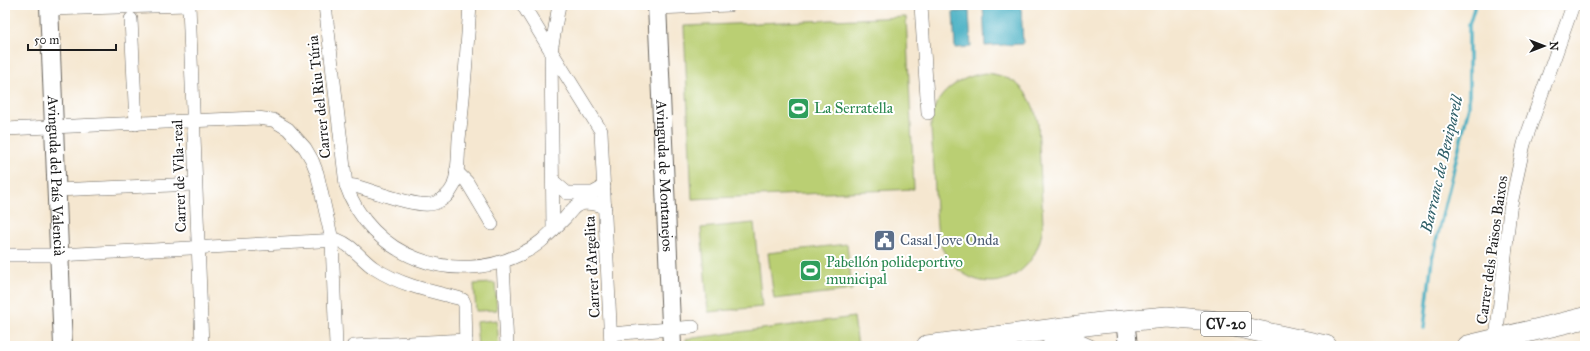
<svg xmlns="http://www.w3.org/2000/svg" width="1590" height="351" viewBox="0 0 1590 351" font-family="'IM FELL Great Primer',serif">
<rect width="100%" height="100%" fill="#fff"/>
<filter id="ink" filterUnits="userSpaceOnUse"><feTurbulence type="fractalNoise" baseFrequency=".025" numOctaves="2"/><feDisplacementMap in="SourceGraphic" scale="8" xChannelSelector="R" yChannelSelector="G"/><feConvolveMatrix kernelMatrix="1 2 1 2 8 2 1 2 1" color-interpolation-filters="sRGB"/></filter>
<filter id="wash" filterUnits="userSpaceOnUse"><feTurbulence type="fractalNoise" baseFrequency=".012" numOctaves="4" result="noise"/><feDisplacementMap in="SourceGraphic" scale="16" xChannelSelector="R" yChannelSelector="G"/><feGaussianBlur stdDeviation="0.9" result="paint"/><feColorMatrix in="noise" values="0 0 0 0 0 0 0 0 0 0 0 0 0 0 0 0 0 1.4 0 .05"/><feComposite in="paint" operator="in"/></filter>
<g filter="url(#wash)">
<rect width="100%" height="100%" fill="#f5e7d0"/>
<g fill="#bacf73" stroke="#6b7648">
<path d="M906,17L914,189L692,199L684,26Z"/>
<path d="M985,73C1017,76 1030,91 1038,122L1043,224C1037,292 962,304 938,239C936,216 935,192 934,169C933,154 931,138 931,123C933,94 959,77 985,73Z"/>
<path d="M754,223L762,307L708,312L701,228Z"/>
<path d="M847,244L852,290L774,299L768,253Z"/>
<path d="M495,283L497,310L476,311L474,284Z"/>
<path d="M854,317L858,346H686V339Z"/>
<path d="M497,320L499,346H478L476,322Z"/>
</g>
<g fill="#44afc2" stroke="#30666f">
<path d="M983,5H1021L1023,44L985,46Z"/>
<path d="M969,11L971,47L955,48L953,12Z"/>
</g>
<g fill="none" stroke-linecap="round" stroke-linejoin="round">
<path stroke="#44afc2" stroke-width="3.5" d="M1424,328L1432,258L1469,106V25L1475,5"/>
</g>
</g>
<g filter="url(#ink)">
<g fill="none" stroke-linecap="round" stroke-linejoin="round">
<defs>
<g id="street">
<path d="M189,5L202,346"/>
<path d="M325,5L346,185C370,257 454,287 521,254C539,246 551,232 565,218C569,214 573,207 578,205C585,201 597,205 605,206"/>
<path d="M523,5L551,51L601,131L611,346"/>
<path d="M921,5L928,113"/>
<path d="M657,8L729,5"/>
<path d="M49,9L188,5"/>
<path d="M131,19L136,124"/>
<path d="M5,129L257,118L273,120L288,129L305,148L312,160L317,173L332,240L336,346"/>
<path d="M456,171L467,182L492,224"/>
<path d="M553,181L567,193H593L604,187"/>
<path d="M346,185L355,186C374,191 418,209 435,203C443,200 449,195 453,187C459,173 458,154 459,139C464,94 467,50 470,5"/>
<path d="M56,190L195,184"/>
<path d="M553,230L551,51L559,5"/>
<path d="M5,255H59L338,240C352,245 362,260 374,268C400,285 429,291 458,298L463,300L465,305L466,346"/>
<path d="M503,262L507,346"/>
<path d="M611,334L693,327"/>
<path d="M1496,340L1510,209L1524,144L1573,5"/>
<path d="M353,346L466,340"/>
<path d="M1048,346L1081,342L1090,346"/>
</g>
<g id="secondary">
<path id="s1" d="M49,5L63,346"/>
<path id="s2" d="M657,5L672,346"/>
<path d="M1125,320L1128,346"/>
</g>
<g id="primary">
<path d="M927,346L1101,323L1167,317L1211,321L1326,346"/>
<path d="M1468,346L1585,318"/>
</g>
</defs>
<use href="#street" stroke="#68635b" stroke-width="14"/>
<use href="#secondary" stroke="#68635b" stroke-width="20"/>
<use href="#primary" stroke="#68635b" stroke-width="22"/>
<use href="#street" stroke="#fff" stroke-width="13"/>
<use href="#secondary" stroke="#fff" stroke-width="18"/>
<use href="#primary" stroke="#fff" stroke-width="21"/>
</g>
</g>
<defs>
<symbol id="stadium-square" viewBox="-11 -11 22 22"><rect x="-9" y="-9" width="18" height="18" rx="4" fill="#2e9e5b" stroke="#fff"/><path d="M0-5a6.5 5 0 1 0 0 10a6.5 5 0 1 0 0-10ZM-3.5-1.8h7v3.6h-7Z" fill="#fff"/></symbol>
<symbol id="civic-square" viewBox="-11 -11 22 22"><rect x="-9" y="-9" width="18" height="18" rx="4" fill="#5c6f8a" stroke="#fff"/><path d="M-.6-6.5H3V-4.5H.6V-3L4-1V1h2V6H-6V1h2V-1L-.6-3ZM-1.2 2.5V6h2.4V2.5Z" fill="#fff"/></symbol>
</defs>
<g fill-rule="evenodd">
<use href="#stadium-square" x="786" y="96" width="25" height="25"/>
<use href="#civic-square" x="872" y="228" width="25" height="25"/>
<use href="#stadium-square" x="798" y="258" width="25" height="25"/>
</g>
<g text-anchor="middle" stroke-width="4" stroke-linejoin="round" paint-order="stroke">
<rect fill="#fff" stroke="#606060" stroke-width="1" x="1201" y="312" width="50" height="24" rx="3"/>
<g font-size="14" font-weight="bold" fill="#1c1c1c">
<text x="1226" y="329">CV-20</text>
</g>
<g font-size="15" fill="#1c1c1c" stroke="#fff">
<text transform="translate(319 97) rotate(-96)" y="5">Carrer del Riu Túria</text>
<text dy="5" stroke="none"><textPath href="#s1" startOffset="171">Avinguda del País Valencià</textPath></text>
<text transform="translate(179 176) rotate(-92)" y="5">Carrer de Vila-real</text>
<text dy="5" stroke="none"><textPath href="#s2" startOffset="171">Avinguda de Montanejos</textPath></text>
<text transform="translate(1492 250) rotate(-82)" y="5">Carrer dels Països Baixos</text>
<text transform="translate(592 267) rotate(-93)" y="5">Carrer d'Argelita</text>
</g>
<g font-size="15" fill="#27864d" stroke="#fff" text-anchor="start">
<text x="814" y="113">La Serratella</text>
<text x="826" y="267">Pabellón polideportivo<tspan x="826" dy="17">municipal</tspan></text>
</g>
<g font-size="15" fill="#4e5e75" stroke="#fff" text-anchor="start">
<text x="900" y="245">Casal Jove Onda</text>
</g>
<g font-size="16" font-style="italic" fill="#2e5e67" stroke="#fff">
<text transform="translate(1441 164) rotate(-77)" y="6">Barranc de Beniparell</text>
</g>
</g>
<rect width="1590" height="351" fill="none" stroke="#fff" stroke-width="20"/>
<g transform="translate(1544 46) rotate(90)" stroke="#ffffff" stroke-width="3" paint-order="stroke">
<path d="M0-3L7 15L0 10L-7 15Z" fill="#1c1c1c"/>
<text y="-6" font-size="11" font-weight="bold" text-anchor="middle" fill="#1c1c1c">N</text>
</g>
<path d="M28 44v6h88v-6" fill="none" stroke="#1c1c1c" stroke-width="2"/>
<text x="34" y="44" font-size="12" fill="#1c1c1c" stroke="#ffffff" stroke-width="3" paint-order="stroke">50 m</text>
</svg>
